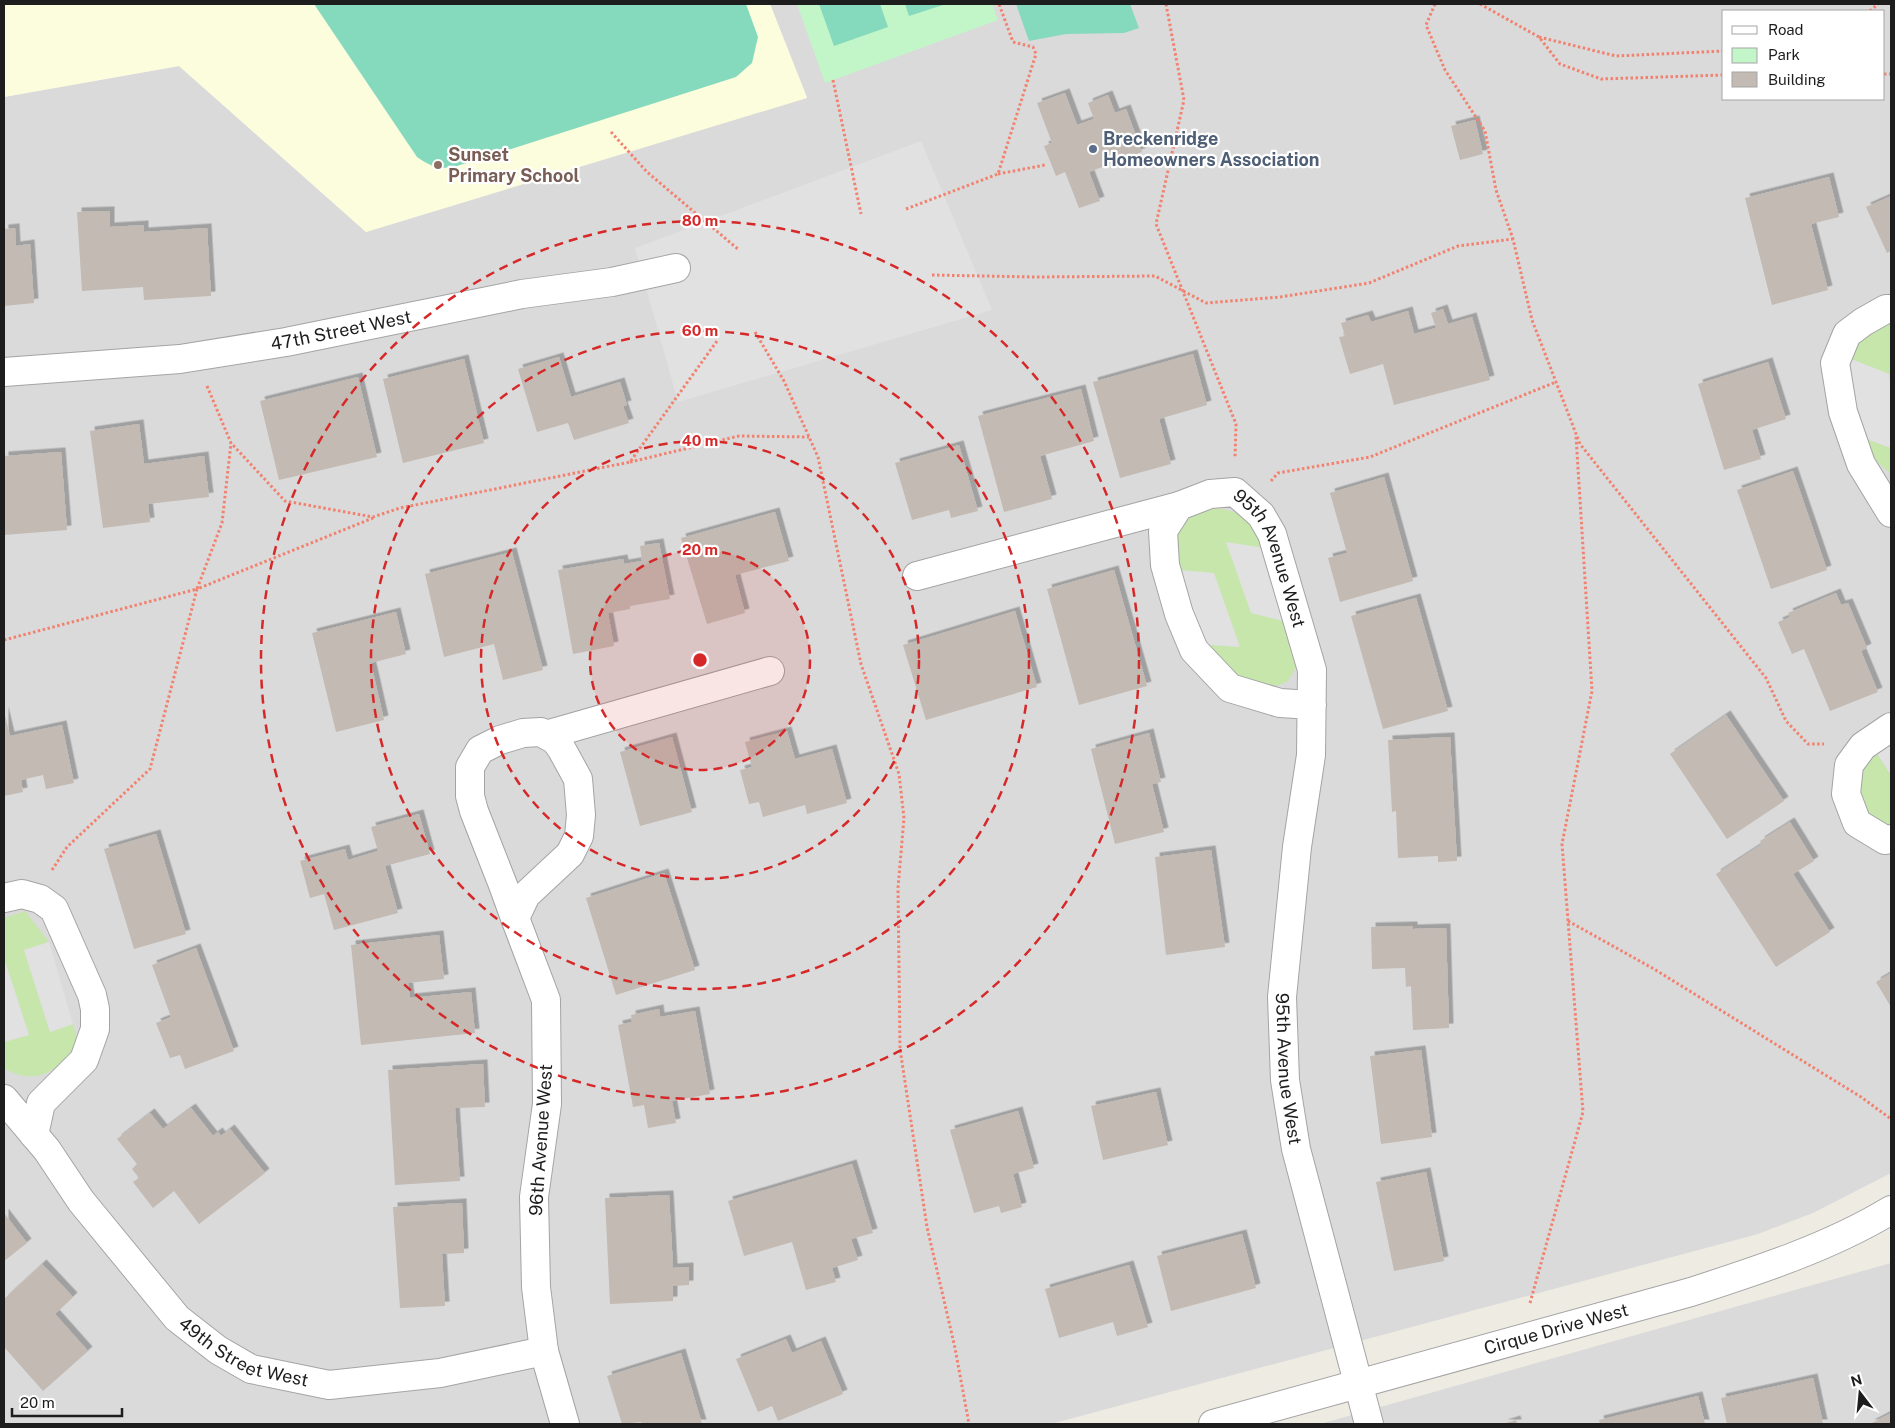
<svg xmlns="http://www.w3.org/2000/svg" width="1895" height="1428" viewBox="0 0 1895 1428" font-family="'Public Sans',sans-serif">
<defs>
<filter id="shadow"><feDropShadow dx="4.5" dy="-4.5" stdDeviation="0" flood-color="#0004"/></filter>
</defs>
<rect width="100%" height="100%" fill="#eeebe3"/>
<g fill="#dbdada" fill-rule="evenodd">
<path d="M770,4H1891V1173L1813,1213L1758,1234L1051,1424H4V97L179,66L366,232L807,97ZM1724,11H1884V99H1724Z"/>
<path d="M1891,1263V1424H1320Z"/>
</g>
<path fill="#fcfddd" d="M4,4H770L807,98L366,232L179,66L4,97Z"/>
<g fill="#c6e6ab">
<path d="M1891,319V391L1889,374L1851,359L1855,342Z"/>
<path d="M1864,438L1891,448V474L1875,460Z"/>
<path d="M1206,507C1243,511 1249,515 1265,548L1226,543C1250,574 1301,624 1296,665C1295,671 1290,677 1287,682L1267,689L1222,670L1199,644L1240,647L1179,570L1174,551L1179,530L1188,517Z"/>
<path d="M1876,752L1889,772L1891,771V827L1865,815C1855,791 1854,769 1876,752Z"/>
<path d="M25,911L49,942L24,950L50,1032L73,1024L78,1040C62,1070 36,1088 4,1068V1042L29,1035L4,958V918Z"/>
</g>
<path fill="#c2f6c8" d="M797,4H992L998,20L825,83Z"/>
<g fill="#85d9bc">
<path d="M314,4H746L758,37L752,63L736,77L464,164C442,170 436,170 417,157Z"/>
<path d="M819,4H880L888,27L834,46Z"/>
<path d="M905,4H946L909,16Z"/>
<path d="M1016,4H1130L1139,28L1124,33L1066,34L1029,41Z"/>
</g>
<g fill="#e1e1e1">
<path d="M921,141L992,310L678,402L635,248Z"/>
<path d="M1851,359L1889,374L1891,391V448L1864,438L1853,397Z"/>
<path d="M1226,542L1265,548L1287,622L1251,613Z"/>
<path d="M1179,570L1214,573L1240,647L1199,644Z"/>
<path d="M1891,742V771L1889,772L1876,752Z"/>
<path d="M49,942L73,1024L50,1032L24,950Z"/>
<path d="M4,958L29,1035L4,1042Z"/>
</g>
<g fill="#c2bab3" filter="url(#shadow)">
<path d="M1065,93L1077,125L1094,119L1088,103L1108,95L1115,113L1126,109L1142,152L1089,172L1100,201L1079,208L1065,172L1056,176L1044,146L1052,143L1037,103Z"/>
<path d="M1475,120L1483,154L1460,160L1451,126Z"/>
<path d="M1829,177L1839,217L1811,224L1828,290L1772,305L1745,198Z"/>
<path d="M1891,196V251L1887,253L1866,207Z"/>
<path d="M110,211V227L144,225V232L207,228L211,296L144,300L143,287L82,291L77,212Z"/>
<path d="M15,228L16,246L30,244L34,303L4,306V229Z"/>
<path d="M1443,309L1448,324L1472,317L1490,380L1394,405L1383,364L1350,374L1339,337L1345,336L1341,323L1368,315L1371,322L1408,311L1414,334L1436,328L1431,313Z"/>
<path d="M1193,354L1207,405L1159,419L1171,464L1120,478L1093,382Z"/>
<path d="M559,357L571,397L620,382L627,405L623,406L629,423L574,440L568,423L537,432L518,369Z"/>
<path d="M464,359L484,443L403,463L383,379Z"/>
<path d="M1768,362L1786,419L1752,430L1761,459L1724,470L1698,384Z"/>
<path d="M358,377L377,457L279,480L260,401Z"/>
<path d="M1081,389L1094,441L1040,456L1052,499L1004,512L978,416Z"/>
<path d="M139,424L144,464L204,456L209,497L148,504L150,522L103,528L90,431Z"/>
<path d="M959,445L978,511L951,518L949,510L912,520L895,463Z"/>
<path d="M61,452L67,530L4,535V456Z"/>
<path d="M1793,471L1827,570L1771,589L1737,490Z"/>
<path d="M1384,477L1413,581L1340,602L1328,558L1347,553L1330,493Z"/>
<path d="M775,512L789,561L735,575L745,613L707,624L681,538Z"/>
<path d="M659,543L670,599L630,606V609L608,613L614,646L573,654L558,570L623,559L624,564L642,561L640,546Z"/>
<path d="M512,552L543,670L503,680L494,644L444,657L425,574Z"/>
<path d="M1114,570L1147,686L1079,705L1047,589Z"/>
<path d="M1836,593L1841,605L1848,603L1867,648L1861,651L1878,692L1830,711L1804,649L1792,654L1778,622L1790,617L1788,613Z"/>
<path d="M1416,598L1448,711L1383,729L1351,616Z"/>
<path d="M1015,611L1037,687L926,720L903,645Z"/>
<path d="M396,612L406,654L371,663L384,720L336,732L312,633Z"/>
<path d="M4,711L10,736L62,725L74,783L46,789L43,775L21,780L23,792L4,796Z"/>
<path d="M1726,715L1784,801L1727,839L1670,754Z"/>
<path d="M787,731L795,759L832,749L847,803L807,814L805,805L763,817L759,802L749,804L740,770L752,767L745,742Z"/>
<path d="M1149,733L1161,782L1152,784L1164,832L1115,844L1091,749Z"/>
<path d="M672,737L692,812L640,826L620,752Z"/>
<path d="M1450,737L1457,861L1438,862V856L1398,858L1396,811L1392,812L1388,740Z"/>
<path d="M419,814L430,854L385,866L398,913L334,930L324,894L310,898L300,861L345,849L348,860L378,851L371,827Z"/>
<path d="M1790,822L1814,861L1793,874L1830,932L1776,967L1716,874L1762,844L1760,841Z"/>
<path d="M156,834L186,934L134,949L104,849Z"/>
<path d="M1211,850L1225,947L1166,955L1155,857Z"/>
<path d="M664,873L695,970L616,995L586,898Z"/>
<path d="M1413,926V929L1446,928L1449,1028L1413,1030L1411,986L1406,987L1405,968L1372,969L1371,927Z"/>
<path d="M439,935L444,979L408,983L410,998L471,992L475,1033L361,1045L351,945Z"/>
<path d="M196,948L234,1051L185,1069L180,1055L170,1058L156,1023L171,1017L152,965Z"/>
<path d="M1891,973V1007L1876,982Z"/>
<path d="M659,1009L660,1017L695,1011L710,1094L672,1101L676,1123L648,1128L644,1105L633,1107L618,1025L632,1022L631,1015Z"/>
<path d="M1421,1050L1432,1137L1381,1144L1370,1056Z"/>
<path d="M483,1064L485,1107L455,1108L460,1181L395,1185L388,1070Z"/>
<path d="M1156,1092L1168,1145L1103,1160L1091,1106Z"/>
<path d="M191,1108L213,1136L218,1132L221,1136L230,1129L265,1173L199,1224L174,1191L153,1208L133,1182L139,1178L132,1169L137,1164L117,1139L150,1113L163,1129Z"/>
<path d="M1018,1111L1034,1168L1013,1174L1022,1207L1001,1213L999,1206L974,1213L950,1130Z"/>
<path d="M852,1164L873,1233L851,1239L858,1260L832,1268L836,1282L806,1290L792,1242L744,1256L728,1201Z"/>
<path d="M1426,1172L1444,1261L1394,1271L1376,1182Z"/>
<path d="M669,1195L673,1268L689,1267V1285L673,1286V1301L610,1304L605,1198Z"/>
<path d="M462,1203L464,1253L442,1254L445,1306L400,1308L393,1207Z"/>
<path d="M4,1213L27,1243L4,1261Z"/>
<path d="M1242,1234L1256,1288L1171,1311L1157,1256Z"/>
<path d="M42,1264L73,1297L55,1314L88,1351L43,1391L4,1347V1299Z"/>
<path d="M1129,1265L1148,1327L1117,1336L1113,1322L1059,1338L1045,1289Z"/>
<path d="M786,1339L792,1353L821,1341L843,1394L778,1421L772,1406L758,1412L736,1359Z"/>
<path d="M681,1353L702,1424H642L641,1422L622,1424L607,1376Z"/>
<path d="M1813,1378L1823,1424H1727L1721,1398Z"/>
<path d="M1698,1396L1705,1424H1600L1599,1420Z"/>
<path d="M1891,1413V1424H1870Z"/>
<path d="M1516,1420L1517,1424H1503Z"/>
</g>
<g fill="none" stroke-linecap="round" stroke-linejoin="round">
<defs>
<g id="minor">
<path d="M1891,309H1886L1863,322L1847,334L1835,363L1843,412L1861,464L1891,513"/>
<path id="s1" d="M4,372L180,359L286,342L522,294L612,282L676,268"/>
<path d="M917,576L1179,506"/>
<path id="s2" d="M1312,705L1280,703L1230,688L1194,650L1179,614L1165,565L1163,531L1179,506L1210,494L1235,492L1261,515L1272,534L1312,670L1311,755L1297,847L1282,997L1285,1080L1296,1149L1369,1424"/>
<path d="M1891,727L1863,746L1849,765L1846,794L1857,823L1885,840L1891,839"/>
<path d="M546,735L770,671"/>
<path d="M4,898L22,894L40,899L54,909L92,995L95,1009V1029L84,1060L41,1103L34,1135"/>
<path d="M515,918L526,895L570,854L579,836L581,815L578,779L561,748L555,740L541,732L523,733L500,740L480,750L470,767V796L474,811L503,885L515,918L546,1000L547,1104L534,1197L536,1287L544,1351L565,1424"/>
<path id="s3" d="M4,1099L47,1150L81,1201L177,1318L218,1350L251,1369L329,1385L440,1373L544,1351"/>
<path id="s4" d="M1213,1424L1691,1292C1759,1270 1830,1247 1891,1210"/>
</g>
</defs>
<use href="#minor" stroke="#a4a4a4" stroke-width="30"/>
<g stroke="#f28270" stroke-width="3" stroke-dasharray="2.5 2.5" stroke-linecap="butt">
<path d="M1166,4L1184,100L1156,224L1236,424L1235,458"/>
<path d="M1435,4L1426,25L1445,70L1485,131L1496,190L1513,239L1532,320L1580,444L1766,678L1786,721L1808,744H1824"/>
<path d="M1480,4L1539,37L1560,64L1601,79L1724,75"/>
<path d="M1870,11L1878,4"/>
<path d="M1539,37L1616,56L1724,51"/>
<path d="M1884,74H1891"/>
<path d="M833,80L861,214"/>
<path d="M611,132L647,172L739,250"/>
<path d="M998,174L1045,165"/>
<path d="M906,209L998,174L1036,54L1033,47L1013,42L999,4"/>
<path d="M932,275L1035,277L1155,276L1206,303L1280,297L1369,283L1458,246L1513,239"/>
<path d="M755,332L784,381L818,457L861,664L899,774L904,818L898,888L900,1049L927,1227L955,1348L969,1424"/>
<path d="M207,386L231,443L285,501L373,517L400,508L630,462L717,341"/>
<path d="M630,462L739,436L809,437"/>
<path d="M1271,481L1278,473L1370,457L1556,382"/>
<path d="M4,640L197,589L222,523L231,443"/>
<path d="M52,870L67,847L150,769L197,589L373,518"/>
<path d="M1568,921L1654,969L1861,1097L1891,1119"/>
<path d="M1530,1303L1583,1112L1562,844L1592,691L1576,436"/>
</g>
<use href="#minor" stroke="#fff" stroke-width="28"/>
</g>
<circle cx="700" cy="660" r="110" fill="#d62828" fill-opacity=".12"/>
<g fill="none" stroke="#d62828" stroke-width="2.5" stroke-dasharray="9 6">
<circle cx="700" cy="660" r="110"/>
<circle cx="700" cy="660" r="219"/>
<circle cx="700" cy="660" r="329"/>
<circle cx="700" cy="660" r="439"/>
</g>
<circle fill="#5c6f8a" stroke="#fff" stroke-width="2" cx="1093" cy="149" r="5"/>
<circle fill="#8d6e63" stroke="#fff" stroke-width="2" cx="438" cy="165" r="5"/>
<g text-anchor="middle" stroke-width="4.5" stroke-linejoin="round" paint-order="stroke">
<g font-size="18" font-weight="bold" fill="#4e5e75" stroke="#fff" text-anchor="start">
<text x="1103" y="145">Breckenridge<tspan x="1103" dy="21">Homeowners Association</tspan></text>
</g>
<g font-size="18" font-weight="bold" fill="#785e54" stroke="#fff" text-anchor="start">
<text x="448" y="161">Sunset<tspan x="448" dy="21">Primary School</tspan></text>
</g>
<g font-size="18" fill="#1d1d1d" stroke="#fff">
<text dy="6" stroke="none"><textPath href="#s1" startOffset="340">47th Street West</textPath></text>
<text dy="6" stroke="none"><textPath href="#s2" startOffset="426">95th Avenue West</textPath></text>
<text dy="6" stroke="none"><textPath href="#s2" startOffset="948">95th Avenue West</textPath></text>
<text transform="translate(541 1140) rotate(-86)" y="6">96th Avenue West</text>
<text dy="6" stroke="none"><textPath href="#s4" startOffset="356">Cirque Drive West</textPath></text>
<text dy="6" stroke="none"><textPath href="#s3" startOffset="356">49th Street West</textPath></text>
</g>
</g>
<circle cx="700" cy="660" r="8" fill="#d62828" stroke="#fff" stroke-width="2.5"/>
<g font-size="15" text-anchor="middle" font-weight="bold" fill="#d62828" stroke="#fff" stroke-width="4.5" stroke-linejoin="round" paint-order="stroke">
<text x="700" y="226">80 m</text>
<text x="700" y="336">60 m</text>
<text x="700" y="446">40 m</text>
<text x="700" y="555">20 m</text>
</g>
<rect width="1895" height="1428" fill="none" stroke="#1d1d1d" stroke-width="10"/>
<rect x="1722" y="10" width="162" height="90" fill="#ffffff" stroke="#a5a5a5"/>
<rect x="1732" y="26" width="25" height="8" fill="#ffffff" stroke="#a5a5a5"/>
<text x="1768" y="35" font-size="15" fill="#1d1d1d">Road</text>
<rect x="1732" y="48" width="25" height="15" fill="#c2f6c8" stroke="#a5a5a5"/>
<text x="1768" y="60" font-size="15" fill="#1d1d1d">Park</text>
<rect x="1732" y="72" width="25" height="15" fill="#c2bab3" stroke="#a5a5a5"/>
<text x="1768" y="85" font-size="15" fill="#1d1d1d">Building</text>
<g transform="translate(1860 1393) rotate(344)" stroke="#ffffff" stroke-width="4" paint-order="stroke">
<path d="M0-4L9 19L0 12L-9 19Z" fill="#1d1d1d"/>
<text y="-8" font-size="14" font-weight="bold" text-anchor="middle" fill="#1d1d1d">N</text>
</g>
<path d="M12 1408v8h110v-8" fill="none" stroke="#1d1d1d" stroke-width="2.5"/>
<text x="20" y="1408" font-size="15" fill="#1d1d1d" stroke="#ffffff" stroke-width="4" paint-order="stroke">20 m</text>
</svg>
